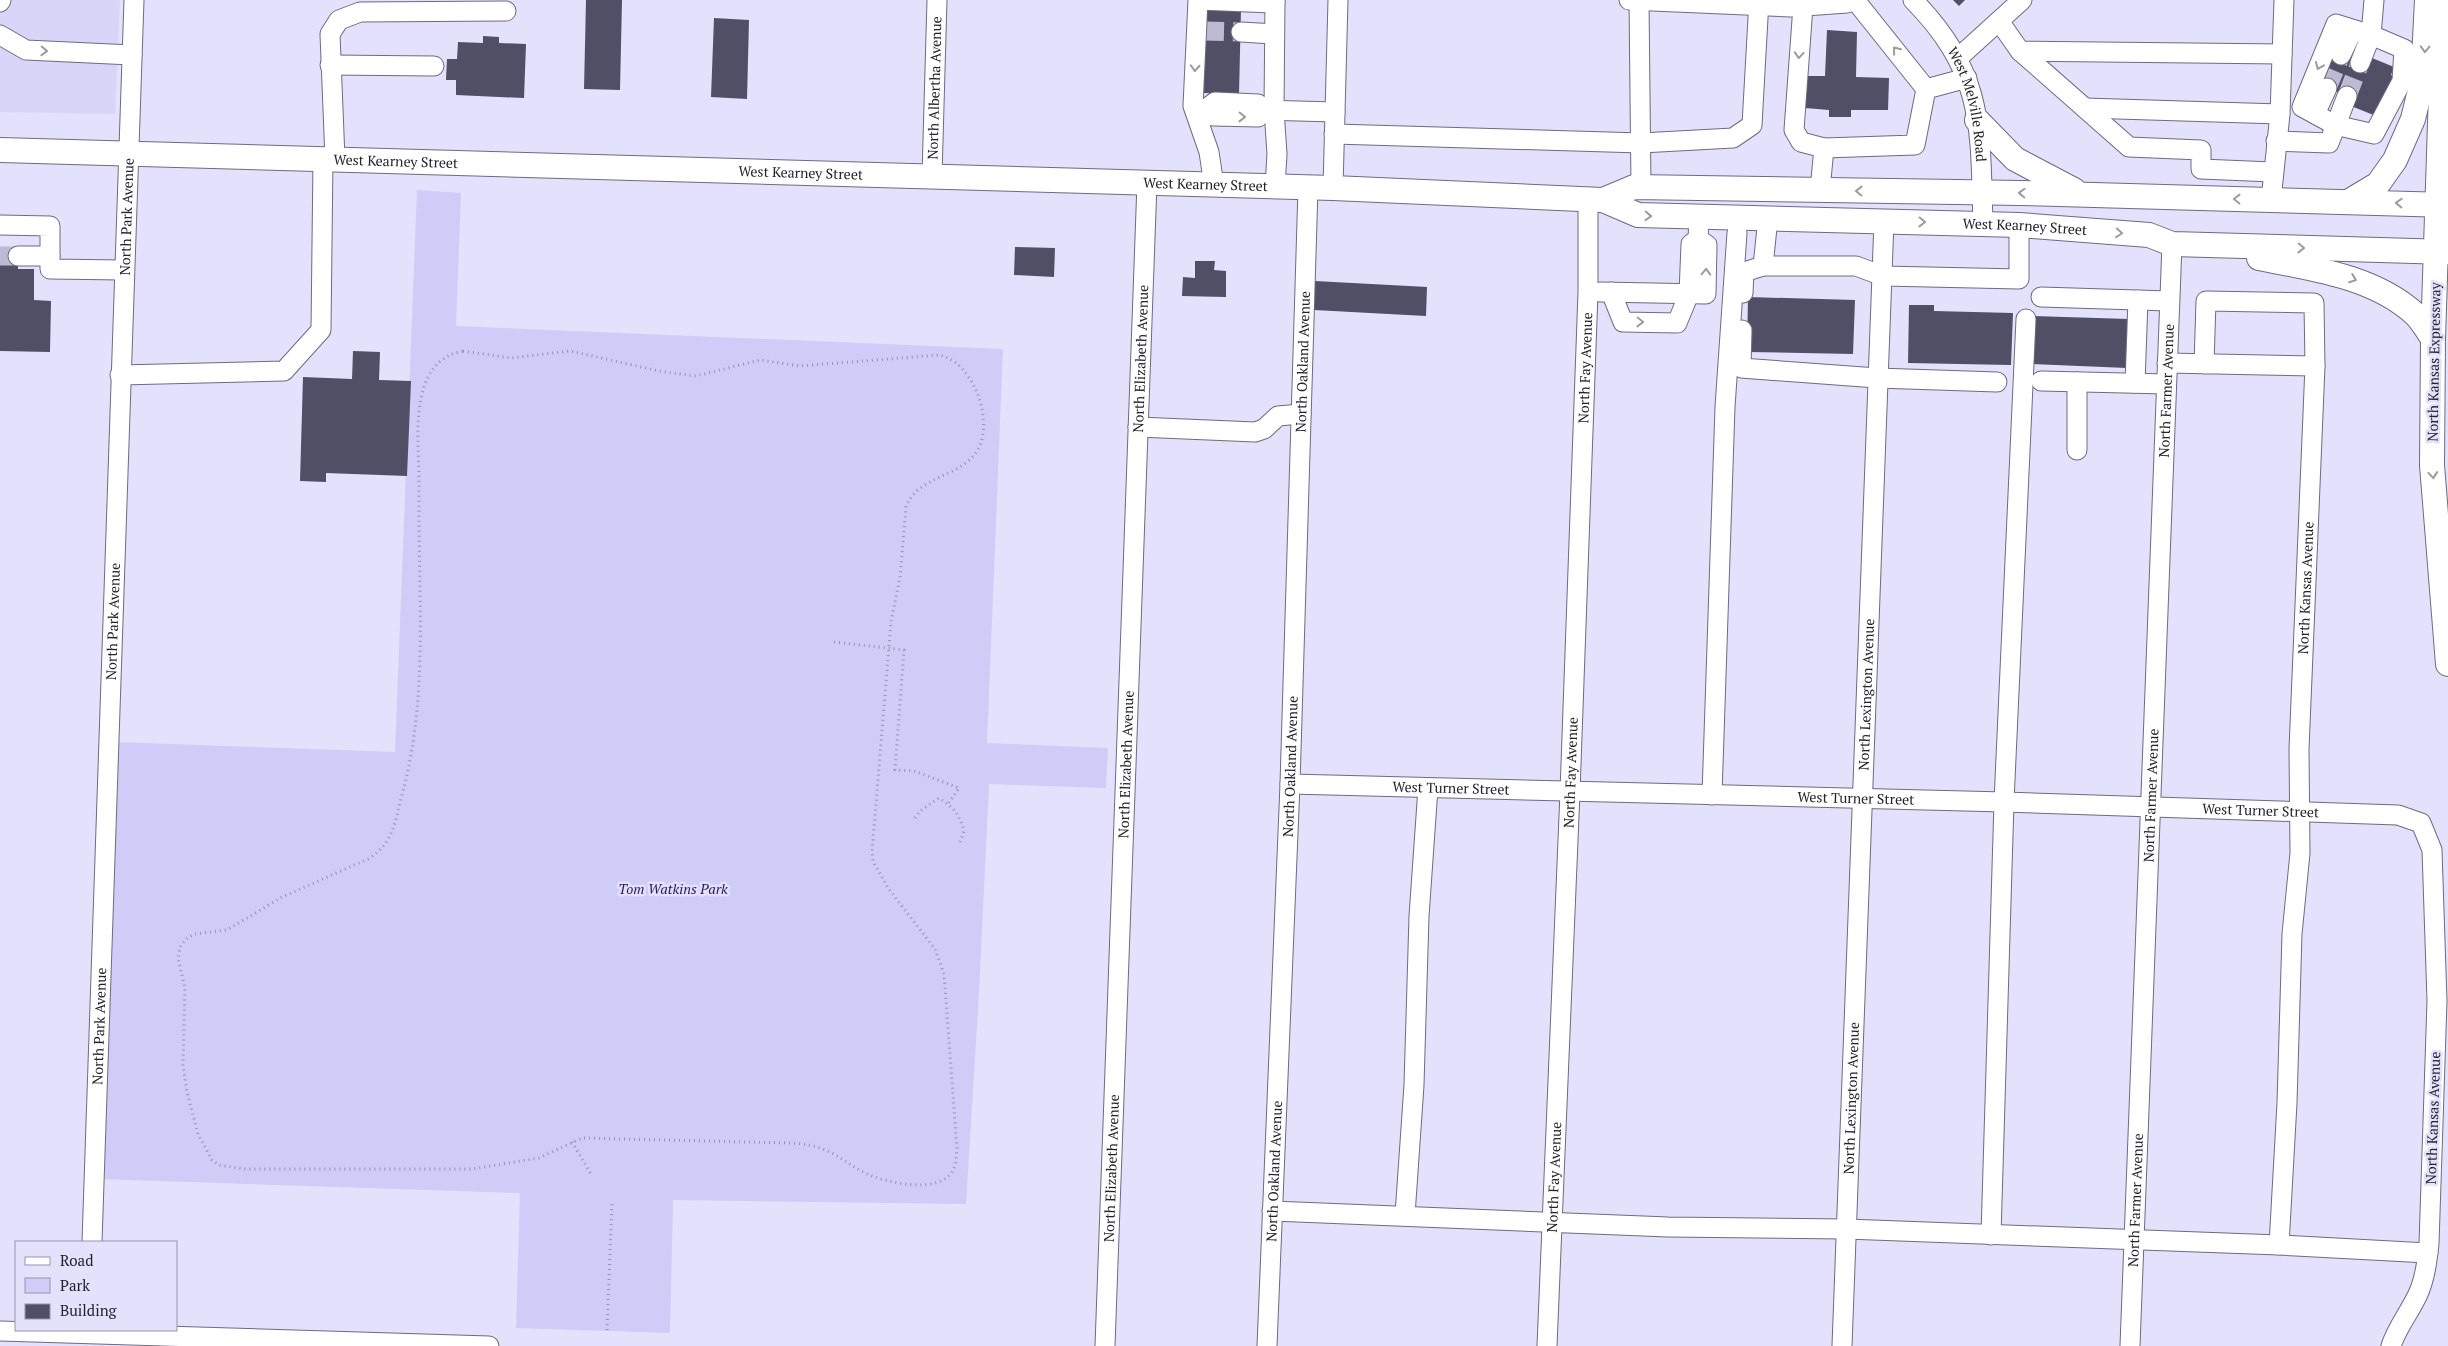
<svg xmlns="http://www.w3.org/2000/svg" width="2448" height="1346" viewBox="0 0 2448 1346" font-family="'PT Serif',serif">
<rect width="100%" height="100%" fill="#e3e1fc"/>
<path fill="#d8d6f8" d="M0,0H120L115,114L0,112Z"/>
<path fill="#cfccf8" d="M417,190L461,193L456,326L1003,349L987,743L1108,748L1106,788L989,784L979,993L966,1204L673,1200L670,1333L516,1328L520,1193L100,1179L115,742L395,752Z"/>
<g fill="#504f65">
<path d="M586,0H622L620,90L584,89Z"/>
<path d="M1953,0H1965L1959,6Z"/>
<path d="M1206,8L1241,9L1239,94L1203,93Z"/>
<path d="M714,18L749,20L747,99L711,97Z"/>
<path d="M1827,30L1857,32L1856,77L1889,78L1888,110H1851V117H1829V110L1805,108L1806,76H1825Z"/>
<path d="M483,36L499,37V43L526,44L524,98L456,95V80H446L447,59H457L458,42L483,43Z"/>
<path d="M2329,50L2369,67L2372,58L2394,67L2391,75L2397,77L2376,116L2351,106L2354,99L2315,83Z"/>
<path d="M0,247L18,248V269H34V300L51,301L50,352L0,351Z"/>
<path d="M1015,247L1055,248L1054,277L1014,275Z"/>
<path d="M1195,261H1215L1214,270L1226,271V297L1182,296L1183,277L1195,278Z"/>
<path d="M1315,281L1427,287L1426,316L1314,310Z"/>
<path d="M1748,297L1855,300L1853,354L1747,352Z"/>
<path d="M1909,305H1934V311L2013,313L2011,365L1908,363Z"/>
<path d="M2033,316L2128,319L2127,368L2032,364Z"/>
<path d="M353,351L380,352L379,380L411,381L407,476L326,473V482L300,481L303,377L352,379Z"/>
</g>
<g fill="none" stroke-linecap="round" stroke-linejoin="round">
<g stroke="#bdbbd3" stroke-width="19" stroke-dasharray="19 9" stroke-linecap="butt">
<path d="M1205,31L1241,32"/>
<path d="M2327,88L2341,55"/>
<path d="M2347,96L2360,63"/>
<path d="M0,256H18"/>
</g>
<defs>
<g id="minor">
<path d="M1275,0L1274,110L1277,154L1275,187"/>
<path d="M1629,0L1791,7L1847,3L1852,0"/>
<path d="M1639,0L1641,188"/>
<path d="M1855,0L1926,89"/>
<path id="s1" d="M1913,0C1985,73 1980,128 1983,224"/>
<path d="M0,2L1,0"/>
<path d="M1803,6L1794,130L1801,142L1824,148"/>
<path d="M1999,21L2020,51L2282,54"/>
<path d="M1241,32L1274,34"/>
<path d="M0,35L26,50L132,55"/>
<path d="M2020,51L2129,147L2201,150V169L2272,172"/>
<path d="M2341,55L2353,30"/>
<path d="M1958,58L2022,0"/>
<path d="M2360,63L2371,35L2336,24L2302,107L2335,125L2374,134L2402,81L2404,49L2371,35L2374,0"/>
<path d="M330,65L434,66"/>
<path d="M2085,108L2280,114"/>
<path d="M1264,110L1258,117L1213,116L1207,108L1215,102L1258,104L1264,110L1335,112"/>
<path d="M2315,114L2327,88"/>
<path d="M1334,134L1641,143L1733,138L1752,125L1759,0"/>
<path d="M2276,141L2329,143L2347,96"/>
<path d="M335,159L330,34L339,20L360,12L506,11"/>
<path id="s2" d="M932,176L937,0"/>
<path d="M1214,185L1209,152L1193,106L1198,0L1275,3"/>
<path d="M1333,188L1338,0"/>
<path d="M1820,190L1824,148L1915,145L1926,89L1967,78"/>
<path d="M2271,200L2280,114L2284,0"/>
<path d="M1768,218L1763,266H1856L1883,276L2019,279V225"/>
<path d="M0,225L50,226V269L123,270"/>
<path d="M18,256H50"/>
<path d="M1600,292L1706,294L1707,245L1698,239"/>
<path d="M1611,292L1623,322L1677,323L1689,294L1691,244L1698,239L1699,217"/>
<path d="M1743,293L1744,272L1763,266"/>
<path d="M2041,297L2169,301"/>
<path d="M1742,330L1741,368L1877,378L1997,382"/>
<path d="M2167,363L2315,366L2314,303L2206,301L2204,364"/>
<path d="M120,375L284,371L321,330L323,159"/>
<path d="M2041,381L2166,384"/>
<path d="M2135,383L2138,300"/>
<path d="M1138,427L1255,432L1264,429L1278,416L1301,414"/>
<path d="M2077,450V382"/>
<path id="s3" d="M1290,784L2004,802L2398,815L2421,823L2432,850L2437,1001L2429,1244C2427,1261 2425,1279 2418,1294C2410,1312 2397,1327 2391,1346"/>
<path d="M1712,795L1725,407L1737,233"/>
<path d="M1272,1211L1668,1227L1846,1229L2279,1245L2428,1253"/>
<path d="M1405,1215L1414,1085L1419,916L1428,788"/>
<path d="M1991,1235L2004,802L2026,319"/>
<path id="s4" d="M92,1242L134,0"/>
<path id="s5" d="M2279,1245L2287,1103L2292,934L2300,853L2299,749L2315,366"/>
<path d="M0,1331L489,1346"/>
<path id="s6" d="M1105,1346L1147,183"/>
<path id="s7" d="M1267,1346L1290,784L1308,188"/>
<path id="s8" d="M1547,1346L1570,792L1588,292V200"/>
<path id="s9" d="M1842,1346L1884,221"/>
<path id="s10" d="M2130,1346L2172,244"/>
</g>
<g id="major">
<path d="M2444,0L2433,339L2432,465L2448,664"/>
<path d="M1977,120L2015,159L2074,190"/>
<path id="s11" d="M0,150L1333,188L1603,200L1638,215L2019,225L2149,235L2172,244L2448,252"/>
<path d="M1603,200L1634,187L2021,193L2448,205"/>
<path d="M2348,202L2378,184L2395,160L2413,119L2423,78L2427,0"/>
<path d="M2259,258C2313,269 2373,276 2415,314C2422,321 2428,331 2433,339"/>
</g>
</defs>
<use href="#minor" stroke="#6c6b82" stroke-width="21"/>
<use href="#major" stroke="#6c6b82" stroke-width="26"/>
<g stroke="#9593a7" stroke-width="3" stroke-dasharray="1 4" stroke-linecap="butt">
<path d="M463,351L511,358L570,351L664,372L696,376L760,360L800,366L939,355C974,362 995,422 977,451C960,478 918,475 906,507L900,577L891,622L872,852L873,861L888,888L935,949L944,974L957,1148C956,1155 957,1162 954,1168C943,1196 886,1183 865,1173C851,1166 840,1156 825,1150C814,1145 803,1144 791,1143L582,1138L539,1158L472,1169H244L219,1165L212,1160L198,1134L187,1092L183,1065L185,988L178,958L180,947L186,939L194,934L227,930L282,897L368,859C393,844 395,822 402,795C429,696 418,594 419,493C420,457 413,418 425,384C432,365 444,355 463,351Z"/>
<path d="M834,642L904,650L895,770L914,771L959,788L948,804"/>
<path d="M915,818L920,811L939,798C953,807 960,815 964,831L960,842"/>
<path d="M572,1142L591,1174"/>
<path d="M607,1330L612,1202"/>
</g>
<use href="#minor" stroke="#fff" stroke-width="19"/>
<use href="#major" stroke="#fff" stroke-width="24"/>
</g>
<defs><path id="oneway-chevron" d="M-2-3.5L2.5 0L-2 3.5" fill="none" stroke-width="1.6" stroke-linecap="round" stroke-linejoin="round" transform="scale(1.25)"/></defs>
<g stroke="#9c9ca0">
<use href="#oneway-chevron" transform="translate(2425 49) rotate(92)"/>
<use href="#oneway-chevron" transform="translate(1896 50) rotate(-128)"/>
<use href="#oneway-chevron" transform="translate(44 51) rotate(2)"/>
<use href="#oneway-chevron" transform="translate(1799 55) rotate(94)"/>
<use href="#oneway-chevron" transform="translate(2319 66) rotate(112)"/>
<use href="#oneway-chevron" transform="translate(1195 68) rotate(93)"/>
<use href="#oneway-chevron" transform="translate(1242 117) rotate(1)"/>
<use href="#oneway-chevron" transform="translate(1859 191) rotate(-179)"/>
<use href="#oneway-chevron" transform="translate(2022 193) rotate(-178)"/>
<use href="#oneway-chevron" transform="translate(2237 199) rotate(-179)"/>
<use href="#oneway-chevron" transform="translate(2399 203) rotate(-178)"/>
<use href="#oneway-chevron" transform="translate(1648 216) rotate(2)"/>
<use href="#oneway-chevron" transform="translate(1922 222) rotate(1)"/>
<use href="#oneway-chevron" transform="translate(2119 233) rotate(5)"/>
<use href="#oneway-chevron" transform="translate(2301 248) rotate(1)"/>
<use href="#oneway-chevron" transform="translate(1706 272) rotate(-88)"/>
<use href="#oneway-chevron" transform="translate(2353 279) rotate(21)"/>
<use href="#oneway-chevron" transform="translate(1640 322) rotate(1)"/>
<use href="#oneway-chevron" transform="translate(2433 475) rotate(85)"/>
</g>
<g text-anchor="middle" stroke-width="5" stroke-linejoin="round" paint-order="stroke">
<g font-size="14" fill="#24232d" stroke="#e3e1fc">
<text dy="5" stroke="none"><textPath href="#s2" startOffset="88">North Albertha Avenue</textPath></text>
<text dy="5" stroke="none"><textPath href="#s1" startOffset="121">West Melville Road</textPath></text>
<text dy="5" stroke="none"><textPath href="#s11" startOffset="396">West Kearney Street</textPath></text>
<text dy="5" stroke="none"><textPath href="#s11" startOffset="801">West Kearney Street</textPath></text>
<text dy="5" stroke="none"><textPath href="#s11" startOffset="1206">West Kearney Street</textPath></text>
<text dy="5" stroke="none"><textPath href="#s4" startOffset="1026">North Park Avenue</textPath></text>
<text dy="5" stroke="none"><textPath href="#s11" startOffset="2029">West Kearney Street</textPath></text>
<text dy="5" stroke="none"><textPath href="#s6" startOffset="988">North Elizabeth Avenue</textPath></text>
<text dy="5" stroke="none"><textPath href="#s7" startOffset="985">North Oakland Avenue</textPath></text>
<text transform="translate(2434 362) rotate(-89)" y="5">North Kansas Expressway</text>
<text dy="5" stroke="none"><textPath href="#s8" startOffset="979">North Fay Avenue</textPath></text>
<text dy="5" stroke="none"><textPath href="#s10" startOffset="956">North Farmer Avenue</textPath></text>
<text dy="5" stroke="none"><textPath href="#s5" startOffset="658">North Kansas Avenue</textPath></text>
<text dy="5" stroke="none"><textPath href="#s4" startOffset="621">North Park Avenue</textPath></text>
<text dy="5" stroke="none"><textPath href="#s9" startOffset="652">North Lexington Avenue</textPath></text>
<text dy="5" stroke="none"><textPath href="#s6" startOffset="582">North Elizabeth Avenue</textPath></text>
<text dy="5" stroke="none"><textPath href="#s7" startOffset="580">North Oakland Avenue</textPath></text>
<text dy="5" stroke="none"><textPath href="#s8" startOffset="574">North Fay Avenue</textPath></text>
<text dy="5" stroke="none"><textPath href="#s3" startOffset="161">West Turner Street</textPath></text>
<text dy="5" stroke="none"><textPath href="#s10" startOffset="551">North Farmer Avenue</textPath></text>
<text dy="5" stroke="none"><textPath href="#s3" startOffset="566">West Turner Street</textPath></text>
<text dy="5" stroke="none"><textPath href="#s3" startOffset="971">West Turner Street</textPath></text>
<text dy="5" stroke="none"><textPath href="#s4" startOffset="216">North Park Avenue</textPath></text>
<text dy="5" stroke="none"><textPath href="#s9" startOffset="248">North Lexington Avenue</textPath></text>
<text transform="translate(2433 1118) rotate(-88)" y="5">North Kansas Avenue</text>
<text dy="5" stroke="none"><textPath href="#s6" startOffset="178">North Elizabeth Avenue</textPath></text>
<text dy="5" stroke="none"><textPath href="#s7" startOffset="175">North Oakland Avenue</textPath></text>
<text dy="5" stroke="none"><textPath href="#s8" startOffset="169">North Fay Avenue</textPath></text>
<text dy="5" stroke="none"><textPath href="#s10" startOffset="146">North Farmer Avenue</textPath></text>
</g>
<g font-size="14" font-style="italic" fill="#2d1569" stroke="#e3e1fc">
<text x="673" y="894">Tom Watkins Park</text>
</g>
</g>
<rect x="15" y="1241" width="162" height="90" fill="#e3e1fc" stroke="#9795a9"/>
<rect x="25" y="1257" width="25" height="8" fill="#ffffff" stroke="#9795a9"/>
<text x="60" y="1266" font-size="15" fill="#24232d">Road</text>
<rect x="25" y="1278" width="25" height="15" fill="#cfccf8" stroke="#9795a9"/>
<text x="60" y="1291" font-size="15" fill="#24232d">Park</text>
<rect x="25" y="1304" width="25" height="15" fill="#504f65" stroke="#9795a9"/>
<text x="60" y="1316" font-size="15" fill="#24232d">Building</text>
</svg>
